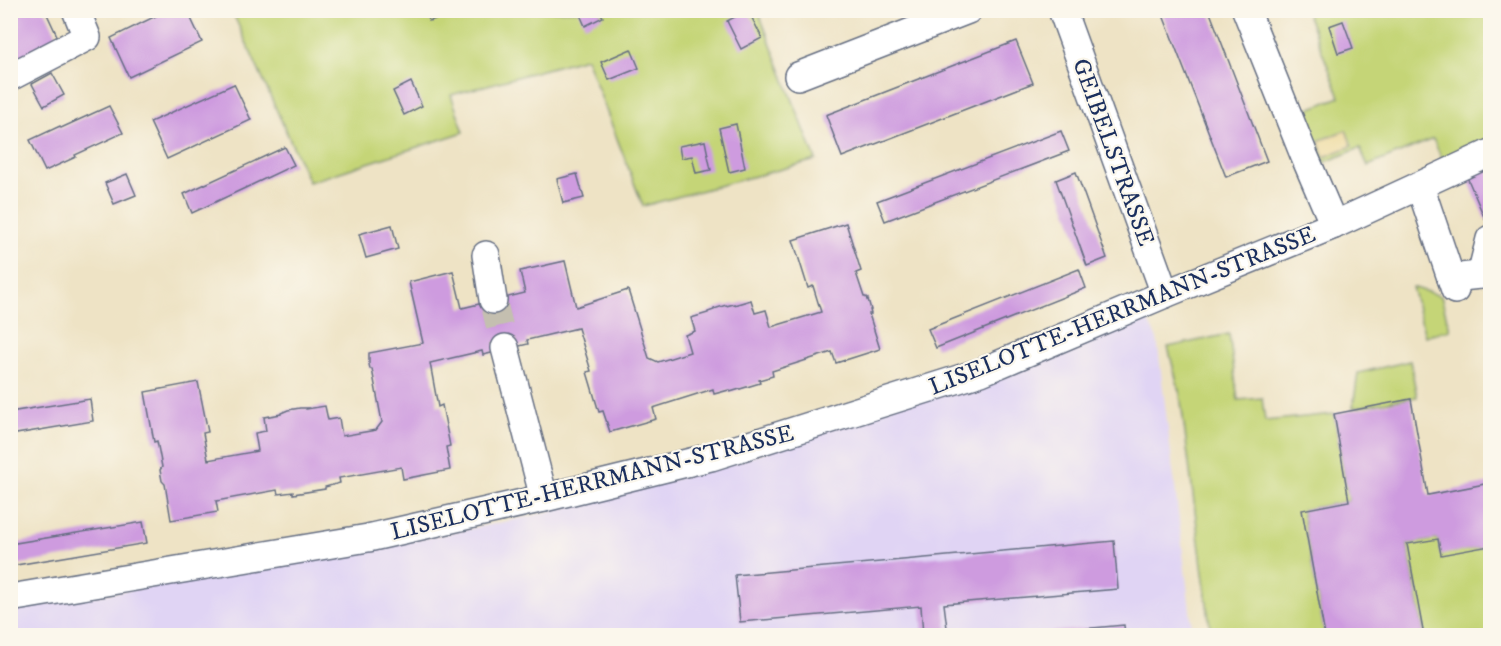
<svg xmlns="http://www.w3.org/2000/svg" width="1501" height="646" viewBox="0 0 1501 646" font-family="'IM FELL DW Pica',serif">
<rect width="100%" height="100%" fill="#fbf7ec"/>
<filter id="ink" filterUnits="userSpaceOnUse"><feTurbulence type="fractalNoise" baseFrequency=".0167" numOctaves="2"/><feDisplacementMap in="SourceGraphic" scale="12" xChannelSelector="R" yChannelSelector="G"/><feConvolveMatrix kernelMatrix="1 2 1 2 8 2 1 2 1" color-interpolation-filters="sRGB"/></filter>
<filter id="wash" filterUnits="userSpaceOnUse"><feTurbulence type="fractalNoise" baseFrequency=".008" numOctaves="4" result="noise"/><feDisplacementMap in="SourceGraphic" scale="24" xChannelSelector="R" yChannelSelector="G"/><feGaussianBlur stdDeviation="1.35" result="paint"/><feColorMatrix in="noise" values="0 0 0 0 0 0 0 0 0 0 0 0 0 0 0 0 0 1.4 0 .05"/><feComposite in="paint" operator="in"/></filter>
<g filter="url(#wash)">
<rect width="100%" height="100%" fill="#eee3c5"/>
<path fill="#e0d4f4" d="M1145,315L1157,339L1193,635L11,636V610L366,550L532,516L728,465Z"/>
<g fill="#c5d577" stroke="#70826a" stroke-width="1.5">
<path d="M232,11H758L816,160L643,206L586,58L451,95L464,132L309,182Z"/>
<path d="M1306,11H1490V146L1446,168L1433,139L1368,166L1360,148L1318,165L1298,113L1340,97Z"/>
<path d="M1412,287L1441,296L1450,330L1425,336Z"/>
<path d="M1229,334L1238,400L1262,398L1265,421L1334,414L1349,501L1302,510L1325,635H1211L1180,394L1168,347Z"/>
<path d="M1410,361L1417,397L1353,408L1358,373Z"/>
<path d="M1438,539L1441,554L1490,546V635H1424L1407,544Z"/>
</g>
<path fill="#eeda9e" stroke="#84847e" stroke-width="1.5" d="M1346,130L1352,146L1324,157L1318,141Z"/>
<g id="blocks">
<g fill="#ce9bdf">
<path d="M10,10H45L59,40L10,66Z"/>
<path d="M168,10H187L202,42L129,77L111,38Z"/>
<path d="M425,10H454L455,13L429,21Z"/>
<path d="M578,10H599L603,17L585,26Z"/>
<path d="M748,10L762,38L741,49L727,21Z"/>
<path d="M1161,10H1209L1267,161L1226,177Z"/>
<path d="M1343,21L1353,48L1338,53L1329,26Z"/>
<path d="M1016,41L1033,83L842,157L826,115Z"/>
<path d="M631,49L639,68L609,80L601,62Z"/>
<path d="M52,73L64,95L44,106L32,84Z"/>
<path d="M411,82L422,106L404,115L393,91Z"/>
<path d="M234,84L251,120L167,159L150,122Z"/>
<path d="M109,106L123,133L75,155L76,157L45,171L30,140L60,126L61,128Z"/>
<path d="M736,124L745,168L729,172L719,128Z"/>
<path d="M1061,131L1069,151L885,221L877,201Z"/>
<path d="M705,141L711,170L696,173L692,156L681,158L679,146Z"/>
<path d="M285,147L294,165L192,213L184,194Z"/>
<path d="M1490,167V217L1485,219L1467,177Z"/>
<path d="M1076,172L1107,258L1087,266L1056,180Z"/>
<path d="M127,174L136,195L114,204L105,183Z"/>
<path d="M577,174L584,198L563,203L557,179Z"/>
<path d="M846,223L861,271L856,273L864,297H866L867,300L868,299L871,310H870L871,314H869L880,349L836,363L832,352L772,371L773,376L759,380L760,383L730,392L729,390L714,394L713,389L653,408L656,419L610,432L603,411L599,412L587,372L591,371L578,328L527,340L528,344L483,355L482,351L430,363L438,407L442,405L450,446L446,447L450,470L403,479L401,467L339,478L340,483L325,487V489L293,494V492L278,494L277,490L216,501L218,512L171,520L165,484L162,481L160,470L162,467L157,441L154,442L145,392L198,382L208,432L203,433L208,460L258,451L255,433L266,431L264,417L281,414V413L288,410L300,408H308L307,409L325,406L328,420L339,418L342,436L376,430L382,422L372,369H370L369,364V353L423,343L409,282L453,271L462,308L525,293L520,271L565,261L576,307L628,290L649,358L658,362L690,352L685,335L695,331L691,318L708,313V312L714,310V309L726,305V306L734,304V305L751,300L755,313L766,310L771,327L821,312L813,286L808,288L793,240Z"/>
<path d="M392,225L398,249L366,258L359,234Z"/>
<path d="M1079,269L1086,288L936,348L928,329Z"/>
<path d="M90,399L93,421L10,435V412Z"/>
<path d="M1411,399L1428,495L1490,483V546L1441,555L1438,539L1407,544L1424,636H1325L1302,510L1349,501L1334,414Z"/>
<path d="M143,522L147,543L10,566V544Z"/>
<path d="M1114,541L1118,589L944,604L948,636H923L921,606L740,622L735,575Z"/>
<path d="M1124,625L1125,636H1028V634Z"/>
</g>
</g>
</g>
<g filter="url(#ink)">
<use href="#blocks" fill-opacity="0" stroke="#656e82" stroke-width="1.5"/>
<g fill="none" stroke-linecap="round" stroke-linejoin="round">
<path stroke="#c4bfb0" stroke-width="27" stroke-dasharray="27 14" stroke-linecap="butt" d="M493,300L505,348"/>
<defs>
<g id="minor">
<path d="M1062,10L1165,294"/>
<path d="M1246,10L1304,155L1334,225"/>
<path d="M798,76L968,10"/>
<path d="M10,77L87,37L76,10"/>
<path d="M1420,186L1455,290"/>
<path d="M486,255L493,300"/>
<path d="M1481,275L1490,239"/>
<path d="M1451,278L1490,274"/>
<path d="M505,348L544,498"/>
<path d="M10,598L368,538L544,498L711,457L981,372L1165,294L1334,225L1490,153"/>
</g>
</defs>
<use href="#minor" stroke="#656e82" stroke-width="30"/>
<use href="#minor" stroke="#fff" stroke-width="27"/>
</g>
</g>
<g text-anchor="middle" stroke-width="4.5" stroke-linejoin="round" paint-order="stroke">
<g font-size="24" fill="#1b2f5e" stroke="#fbf7ec">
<text transform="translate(1114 152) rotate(70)" y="8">GEIBELSTRASSE</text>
<text transform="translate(1122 310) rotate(-22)" y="8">LISELOTTE-HERRMANN-STRASSE</text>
<text transform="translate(592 482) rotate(-14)" y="8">LISELOTTE-HERRMANN-STRASSE</text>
</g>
</g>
<rect width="1501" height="646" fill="none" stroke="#fbf7ec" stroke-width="36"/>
</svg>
